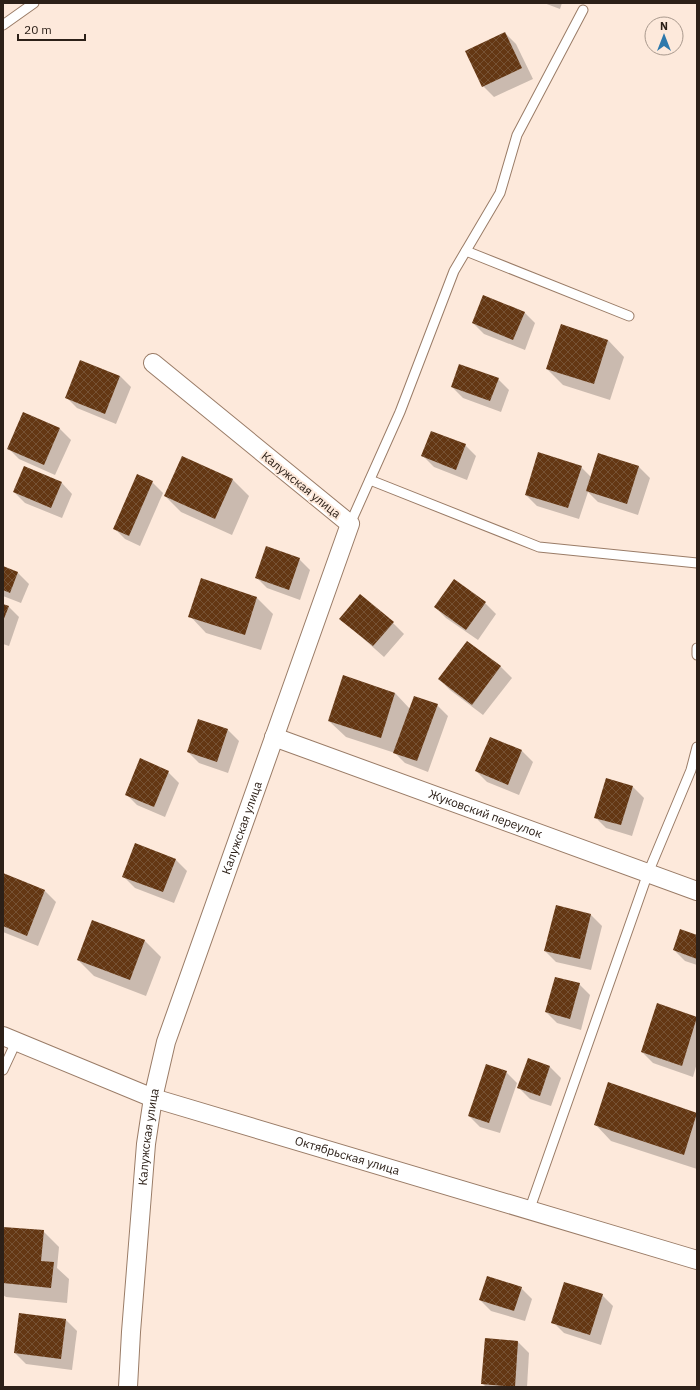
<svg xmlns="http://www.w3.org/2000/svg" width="700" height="1390" viewBox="0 0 700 1390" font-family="'IBM Plex Sans',sans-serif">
<defs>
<pattern id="building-cross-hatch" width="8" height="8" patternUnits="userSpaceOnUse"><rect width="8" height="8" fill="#643713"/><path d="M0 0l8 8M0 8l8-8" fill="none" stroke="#765234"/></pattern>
</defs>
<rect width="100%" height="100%" fill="#fde9db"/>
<g fill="#0003">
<path d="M544,3H562L560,9Z"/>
<path d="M505,33L516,44L533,79L494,97L483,86Z"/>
<path d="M524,312L535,323L525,350L484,334L473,323Z"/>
<path d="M608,340L624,357L610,400L563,385L547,369Z"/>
<path d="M120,376L131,387L116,424L77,408L66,397Z"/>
<path d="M498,379L509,390L501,412L463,398L452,387Z"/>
<path d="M23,413L60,429L71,440L55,475L19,459L8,448Z"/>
<path d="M465,445L476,456L467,480L434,467L423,456Z"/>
<path d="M599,454L639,467L650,478L638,515L598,502L588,492L579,519L537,506L526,495L581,467L591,477Z"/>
<path d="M182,458L233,480L249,496L232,535L181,512L165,496Z"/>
<path d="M61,482L72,494L62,518L25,503L14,492Z"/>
<path d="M152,482L163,493L140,546L125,539L114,528Z"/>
<path d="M299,559L310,570L300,600L267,588L256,577Z"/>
<path d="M3,567L18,573L29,584L21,603L3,596Z"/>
<path d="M454,581L485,603L496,614L478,640L446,618L435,607Z"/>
<path d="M257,598L273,614L261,650L206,633L190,616Z"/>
<path d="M3,605L8,606L19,617L9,646L3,644Z"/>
<path d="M340,618L393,623L404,634L384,657Z"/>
<path d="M467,642L501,667L512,678L483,715L450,690L439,679Z"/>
<path d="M344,677L395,693L410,709L437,705L448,716L428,772L405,763L395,753L346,737L329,721Z"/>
<path d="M228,730L239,741L228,773L199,763L188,752Z"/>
<path d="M490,738L522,751L533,762L519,795L487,782L476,771Z"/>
<path d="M168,772L179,783L165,817L137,805L126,794Z"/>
<path d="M633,787L644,798L632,836L606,828L595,817Z"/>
<path d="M176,860L187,871L174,903L135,888L124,877Z"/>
<path d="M3,874L45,891L56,902L38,946L3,932Z"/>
<path d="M557,906L591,915L602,926L591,970L556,962L545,951Z"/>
<path d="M697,936V965L685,961L674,950Z"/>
<path d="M145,941L161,957L146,996L94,976L78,960Z"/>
<path d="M579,984L590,995L581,1030L557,1023L546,1012Z"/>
<path d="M658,1005L697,1018V1063L693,1077L653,1063L642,1052Z"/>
<path d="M529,1059L550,1067L561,1078L551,1106L530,1099L519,1088Z"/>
<path d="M506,1072L517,1083L500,1133L480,1127L469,1116Z"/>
<path d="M609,1083L697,1114V1169L611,1141L595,1124Z"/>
<path d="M3,1228L43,1231L59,1247L57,1268L69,1279L67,1303L6,1297L3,1295Z"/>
<path d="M521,1288L532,1299L525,1321L491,1311L480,1300Z"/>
<path d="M602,1295L613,1306L601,1345L564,1333L553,1322Z"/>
<path d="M66,1320L77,1331L72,1370L26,1364L15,1353Z"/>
<path d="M486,1339L518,1342L529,1353L527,1387H486L482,1383Z"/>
</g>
<g fill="url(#building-cross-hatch)">
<path d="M505,32L522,68L482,87L465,51Z"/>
<path d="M483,295L525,312L513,340L472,323Z"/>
<path d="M561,324L608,340L594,384L546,369Z"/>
<path d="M80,360L120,376L105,414L65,398Z"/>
<path d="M459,364L499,378L490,401L451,387Z"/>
<path d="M23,412L60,428L44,465L7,449Z"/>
<path d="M431,431L466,444L456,470L421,456Z"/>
<path d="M538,452L582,466L568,508L525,495Z"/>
<path d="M598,453L639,466L627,504L586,491Z"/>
<path d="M182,456L233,479L215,519L164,496Z"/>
<path d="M24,466L62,482L51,508L13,492Z"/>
<path d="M137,474L153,481L129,536L113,529Z"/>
<path d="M266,546L300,558L289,590L255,578Z"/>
<path d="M3,566L18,572L10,593L3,590Z"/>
<path d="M201,578L257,597L245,635L188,617Z"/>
<path d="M454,579L486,602L466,630L434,607Z"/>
<path d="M360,594L394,622L373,646L339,619Z"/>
<path d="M3,604L9,606L3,621Z"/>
<path d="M467,641L501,666L472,705L438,679Z"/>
<path d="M343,675L395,693L381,738L328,721Z"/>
<path d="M414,696L438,704L417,761L393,753Z"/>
<path d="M198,719L228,729L217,762L187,752Z"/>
<path d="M490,737L522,750L508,785L475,771Z"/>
<path d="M140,758L169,771L154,807L125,795Z"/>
<path d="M606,778L633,786L621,825L594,818Z"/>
<path d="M135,843L176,859L163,892L122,877Z"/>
<path d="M3,873L45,890L27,936L3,926Z"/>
<path d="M556,905L591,914L580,959L544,951Z"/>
<path d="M92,920L145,940L130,980L77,960Z"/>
<path d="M680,929L697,935V959L673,950Z"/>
<path d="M555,977L580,983L570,1019L545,1012Z"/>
<path d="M657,1003L697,1017L682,1066L641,1052Z"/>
<path d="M528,1058L550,1066L540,1096L517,1088Z"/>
<path d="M486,1064L507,1071L489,1123L468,1116Z"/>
<path d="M608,1082L697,1113L684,1155L594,1125Z"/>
<path d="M3,1227L44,1230L41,1261L54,1262L51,1288L3,1283Z"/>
<path d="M487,1276L522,1287L514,1311L479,1300Z"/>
<path d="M564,1282L603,1294L590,1335L551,1323Z"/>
<path d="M19,1313L66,1319L61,1359L14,1353Z"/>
<path d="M485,1338L518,1341L515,1387L481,1384Z"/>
</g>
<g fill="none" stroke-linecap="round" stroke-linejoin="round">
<defs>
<g id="service">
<path d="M3,25L34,3"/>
<path d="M466,251L629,316"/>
<path d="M370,480L539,547L697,563"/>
<path d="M350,524L400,412L454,271L500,193L517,135L583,10"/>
<path d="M697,648V655"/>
<path d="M3,1070L16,1042"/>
<path d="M529,1211L648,873L691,770L697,747"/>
</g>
<g id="minor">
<path id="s1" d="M274,737L697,891"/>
<path id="s2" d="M3,1036L153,1098L697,1260"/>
<path id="s3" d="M128,1387L131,1332L146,1144L153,1098L166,1042L350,524L153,363"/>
</g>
</defs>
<use href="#service" stroke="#9a7c67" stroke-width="11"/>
<use href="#minor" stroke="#9a7c67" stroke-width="20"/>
<use href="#service" stroke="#fff" stroke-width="9"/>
<use href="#minor" stroke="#fff" stroke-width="18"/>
</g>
<g text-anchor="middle" stroke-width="4" stroke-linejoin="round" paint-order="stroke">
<g font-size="12" fill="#2c2018" stroke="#fde9db">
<text transform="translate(301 485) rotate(39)" y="4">Калужская улица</text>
<text dy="4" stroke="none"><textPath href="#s1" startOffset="225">Жуковский переулок</textPath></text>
<text dy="4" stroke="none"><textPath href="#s3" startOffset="575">Калужская улица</textPath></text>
<text dy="4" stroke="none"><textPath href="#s3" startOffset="251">Калужская улица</textPath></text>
<text dy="4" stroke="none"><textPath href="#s2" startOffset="365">Октябрьская улица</textPath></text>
</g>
</g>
<rect width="700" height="1390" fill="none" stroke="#2c2018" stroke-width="8"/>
<g transform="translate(664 36)"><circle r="19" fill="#fde9db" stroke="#a9998d"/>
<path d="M0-3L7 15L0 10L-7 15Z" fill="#2d78ab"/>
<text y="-6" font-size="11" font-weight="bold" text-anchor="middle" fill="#2c2018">N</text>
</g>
<path d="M18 34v6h67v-6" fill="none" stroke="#2c2018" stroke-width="2"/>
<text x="24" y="34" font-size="12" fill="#2c2018" stroke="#fde9db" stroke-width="3" paint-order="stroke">20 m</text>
</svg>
